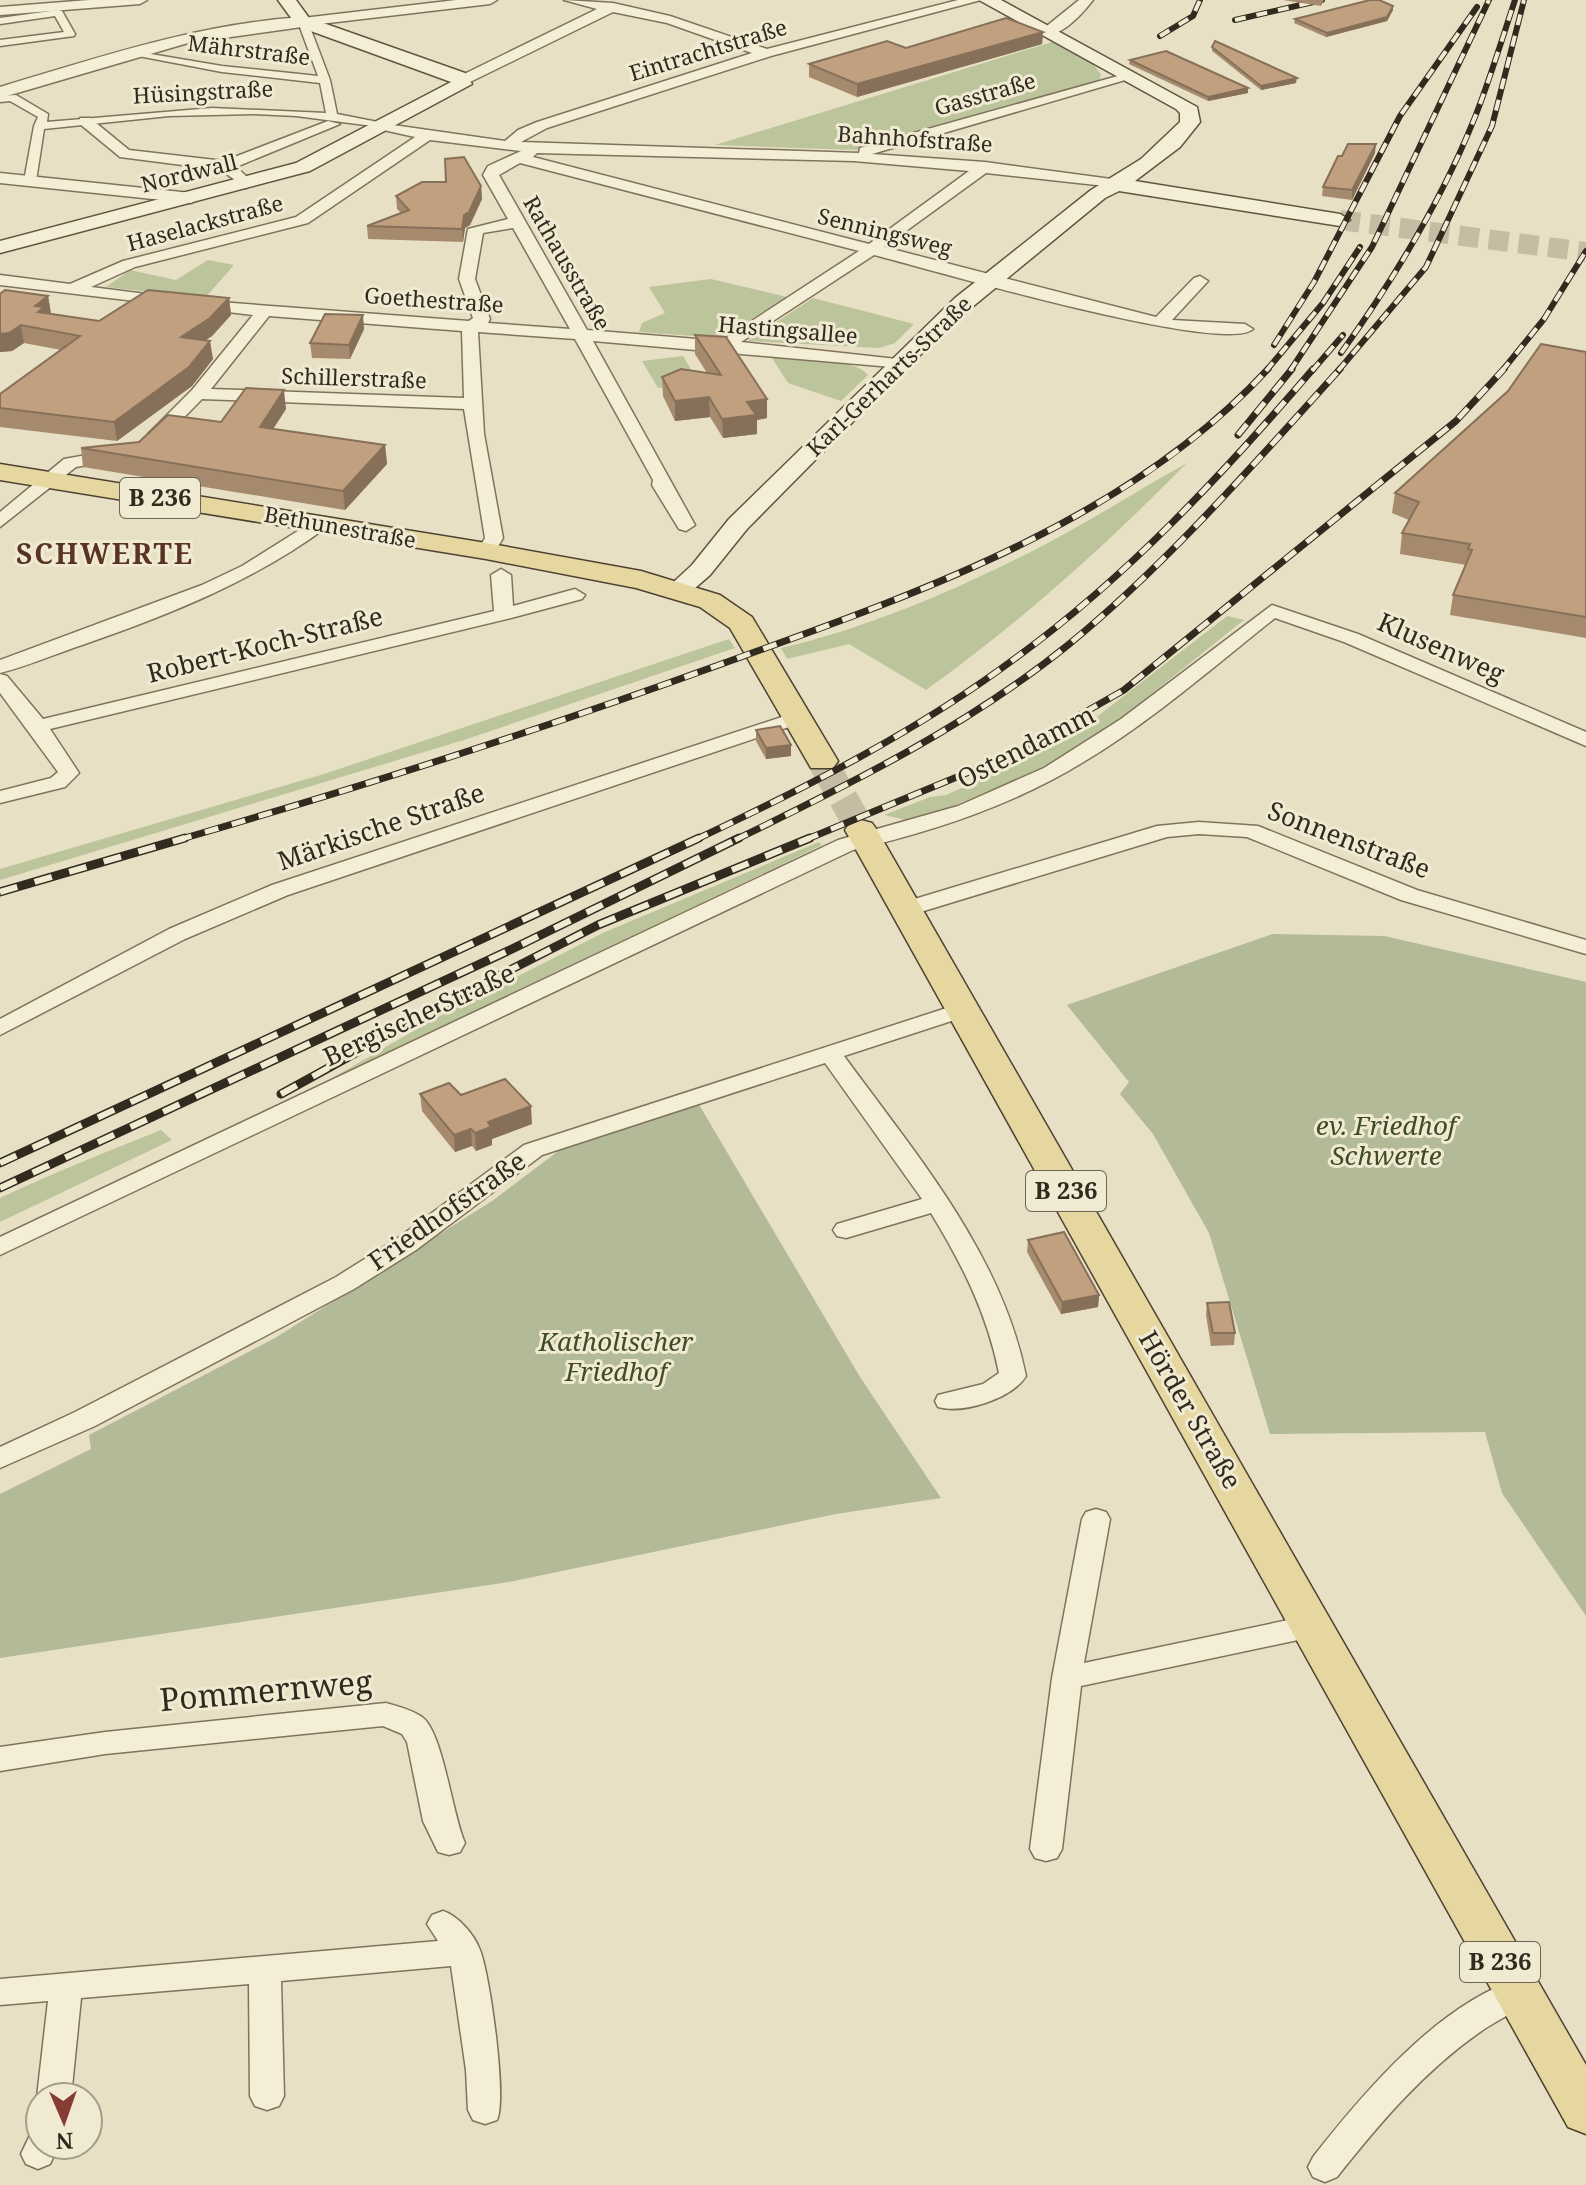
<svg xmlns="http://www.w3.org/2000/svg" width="1586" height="2185" viewBox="0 0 1586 2185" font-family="'Noto Serif',serif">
<rect width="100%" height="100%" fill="#e8e0c4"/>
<g fill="#bbc49a">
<path d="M1052,42L1093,63L1101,75L1099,81L857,150L715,145Z"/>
<path d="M208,260L234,265L205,298L106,287L130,270L176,280Z"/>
<path d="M711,279L787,297L720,338L639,332L642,323L665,313L649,287Z"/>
<path d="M813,298L914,324L895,343L879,348L748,341Z"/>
<path d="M770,355C792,357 856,358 868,375L841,401L788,383Z"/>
<path d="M683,356L700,384L658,388L642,361Z"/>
<path d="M1187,463C1103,548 1023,620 926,690L849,644L787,659L781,648C872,627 965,586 1048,543C1095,518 1140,489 1187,463Z"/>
<path d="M1227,616L1244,620L1100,735L1041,769L915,822L884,815L930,797L946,795L1050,748L1085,726Z"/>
<path d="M729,639L735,648L464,740L0,880V869L324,774Z"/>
<path d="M819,842L822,845L305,1094L434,1019L605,932Z"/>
<path d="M161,1130L172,1140L0,1222V1198C53,1173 106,1152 161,1130Z"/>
</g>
<g fill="#b3ba98">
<path d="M1273,934L1384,936L1586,982V1616L1502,1493L1485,1432L1270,1434L1209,1233L1153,1134L1120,1094L1129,1082L1067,1005Z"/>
<path d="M698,1103L860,1377L941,1498L836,1514L509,1582L0,1658V1494L91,1449L89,1435L275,1338L492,1201L561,1149Z"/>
</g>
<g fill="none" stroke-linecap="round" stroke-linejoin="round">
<path stroke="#c4bca3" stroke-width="20" stroke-dasharray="20 10" stroke-linecap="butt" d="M1340,220L1586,252"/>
<path stroke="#c4bca3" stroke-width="29" stroke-dasharray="29 14" stroke-linecap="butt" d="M822,761L861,830"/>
<defs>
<g id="pedestrian">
<path d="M58,10L62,11L75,34L74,36L0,46V40L64,32L55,16L0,24V18Z"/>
<path d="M303,19L308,22L330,80L337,114L388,124V128L296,116L254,114L169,116L44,129L36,181L30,184L24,181L34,126L38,117L10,101L0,102V96L16,95L48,114L47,122L212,108L326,113L320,83L222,72L128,54L133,51L222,66L318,76L298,22Z"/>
</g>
<g id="minor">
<path d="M89,0H147L140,4L0,15V7Z"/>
<path d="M456,0H497L490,4L303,26L296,22L303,18Z"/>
<path d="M564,0L613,3L670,16L767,49L958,0H981L771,56L547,128L521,142L859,153L860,148L1132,72V78L872,154L985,162L1119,180L1127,185L1124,188L986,173L884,247L1156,317L1194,278L1200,276L1208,281L1172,320L1245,324L1253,329C1224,356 926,268 874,255L741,342L897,359L903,360V368L593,341L695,525L686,531L679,529L652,485L653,480L575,339L478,332L484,434L503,538L493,555L486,557L477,551L485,538L464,409L202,399L160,442H148V434L192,390L253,315L0,285V275L70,284L123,261L296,217L415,137L379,129V123L505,141L518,130L537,122L752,53L667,23L613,12L468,83H458V77L597,9ZM430,140L521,151L488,166L483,175L508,219L468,229L459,279L473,318L469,321L193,300L91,287L135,267L308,223ZM537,153L854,161L969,171L869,244L533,157ZM520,163L859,251L721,341L587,330L499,175ZM513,228L570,329L488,323L490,319L475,279L483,233ZM269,316L462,331L464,398L211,389Z"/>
<path d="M1079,0H1093C1082,14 1062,37 1043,35V29Z"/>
<path d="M80,118H90L129,150L224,161L328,121L340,124L236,167L254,183L246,188L221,170L120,157L80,124Z"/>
<path d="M0,173L191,193L199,198L191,203L0,183Z"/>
<path d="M115,450L124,455L121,459L76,467L0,527V512L64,459Z"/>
<path d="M320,517L329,523L327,527C252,582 169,615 82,645C55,654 28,666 0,673V660L202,585L242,566Z"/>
<path d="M501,569L511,575L513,606L575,589L585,595L582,599L511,618L50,729L79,773L65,787L0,803V791L51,778L58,772L0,693V674L7,676L43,719L494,611L491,575Z"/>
<path d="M1272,605L1358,634L1586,732V746L1344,642L1275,618C1213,667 1153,720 1085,761C1014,805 934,831 853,850L0,1255V1237L838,840L958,806L1044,768L1121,719Z"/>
<path d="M797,712L807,718L804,722L288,895L185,939L0,1035V1019L169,929L272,885Z"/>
<path d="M1199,822L1258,826L1417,890L1586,940V954L1401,900L1247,837L1199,834L1167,837L914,914L906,916L895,909L898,904L1157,826Z"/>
<path d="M965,1002L977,1009L973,1014L844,1056C917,1156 1001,1253 1026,1376C1012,1399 963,1414 938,1407L935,1401L938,1395L983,1384L999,1373C987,1313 962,1264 931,1213L846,1238L837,1236L833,1230L837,1224L922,1199L825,1063L542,1155L416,1250L354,1289L95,1426L0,1468V1447L75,1412L336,1277L398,1238L524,1145Z"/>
<path d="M1096,1509L1106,1512L1110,1519L1084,1663L1312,1615L1322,1618L1327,1626L1322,1634L1312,1637L1081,1686L1062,1849L1057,1858L1046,1861L1035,1858L1030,1849L1052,1678L1082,1519L1086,1512Z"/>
<path d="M386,1703C397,1706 412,1710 422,1717C443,1732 452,1814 465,1843L460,1852L449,1855L438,1852L423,1821L407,1742L402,1734L383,1726L105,1754L0,1771V1747L105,1732Z"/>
<path d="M443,1911C458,1916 474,1934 480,1950C490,1975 507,2099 497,2120L485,2124L473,2120L468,2110L466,2070L451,1966L281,1981L284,2096L279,2106L267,2110L255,2106L250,2096L249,1984L81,1998L71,2097H40V2103L37,2097L48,2001L0,2005V1979L438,1941L427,1924L432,1915Z"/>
<path d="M1517,1979L1529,1983L1533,1992C1524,2010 1496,2020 1480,2032C1424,2071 1379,2124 1337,2177L1325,2182L1313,2177L1308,2167L1313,2157C1364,2092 1437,2006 1517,1979Z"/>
<path d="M40,2131V2145H59L50,2164L38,2169L26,2164L21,2154L30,2135Z"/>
</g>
<path id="tertiary" d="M303,17L312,22L309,26L188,43L0,98V87C100,57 198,24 303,17Z"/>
<g id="secondary">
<path d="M278,0H296L309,18L465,73L472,84L310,171L0,253V241L296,163L451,82L297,26Z"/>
<path d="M979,0H1001L1197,107L1200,122L1180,147L1135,181L1340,214L1350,220L1340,226L1119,191L1105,198L971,308L905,369L747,529L710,575L687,595H669L665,590L692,565L729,519L955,298L1091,190L1141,159L1180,122V113L1176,109Z"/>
</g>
<g id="primary">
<path d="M0,464L486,543L641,571L720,595L752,617L838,761L833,768H811L730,628L700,607L636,588L486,559L0,480Z"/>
<path d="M861,820L872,823L877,830L1586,2065V2134L1568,2127L845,830L850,823Z"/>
</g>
</defs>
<use href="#pedestrian" stroke="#80735d" stroke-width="3"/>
<use href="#minor" stroke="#80735d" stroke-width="3"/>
<use href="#tertiary" stroke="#80735d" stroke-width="3"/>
<use href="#secondary" stroke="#625440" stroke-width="3"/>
<use href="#primary" stroke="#4e4131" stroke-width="3"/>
<use href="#pedestrian" fill="#f4eed6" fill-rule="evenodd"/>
<use href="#minor" fill="#f4eed6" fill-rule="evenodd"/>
<use href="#tertiary" fill="#f4eed6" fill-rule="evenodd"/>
<use href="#secondary" fill="#f4eed6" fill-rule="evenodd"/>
<use href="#primary" fill="#e6d7a1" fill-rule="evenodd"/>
<defs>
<g id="rail-far2">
<path d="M1235,20L1322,0"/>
<path d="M1160,36L1193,16L1200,0"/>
<path d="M1274,345L1314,282L1400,116L1477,7"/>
<path d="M1341,353C1394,279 1441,202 1475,117C1490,79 1502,39 1515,0"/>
<path d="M1266,371L1323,303L1360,247"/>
<path d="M1290,371L1372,247L1489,0"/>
<path d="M1312,371L1343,335"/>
<path d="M1338,371L1426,267L1492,126L1524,0"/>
<path d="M1502,371L1544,319L1586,251"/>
</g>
<g id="rail-far1">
<path d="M1238,435L1292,369"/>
<path d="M178,840C358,788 537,731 713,667C907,597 1124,525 1268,369"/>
<path d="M695,840C807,787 918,731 1017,657C1128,576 1224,473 1313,369"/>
<path d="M735,840C850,784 968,726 1068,645C1167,564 1254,464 1340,369"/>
<path d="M805,840L1010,755L1124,690L1456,421L1504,369"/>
</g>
<g id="rail">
<path d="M0,892L185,838"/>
<path d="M281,1094L461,995L598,925L810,838"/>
<path d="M0,1163L699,838"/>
<path d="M0,1188L512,949L739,838"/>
</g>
</defs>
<use href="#rail-far2" stroke="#322a1f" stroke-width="6"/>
<use href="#rail-far1" stroke="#322a1f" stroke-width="7"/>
<use href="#rail" stroke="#322a1f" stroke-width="9"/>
<use href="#rail-far2" stroke="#f0ead3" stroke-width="4" stroke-dasharray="11" stroke-linecap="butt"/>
<use href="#rail-far1" stroke="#f0ead3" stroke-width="5" stroke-dasharray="14" stroke-linecap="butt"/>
<use href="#rail" stroke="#f0ead3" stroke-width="6" stroke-dasharray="18" stroke-linecap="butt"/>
</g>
<g fill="#a68a6d">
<path d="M1283,0H1324L1321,6Z"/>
<path d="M1393,10L1387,21L1326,37L1294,23L1295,19Z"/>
<path d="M1043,32L1042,44L857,97L809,77V64L906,48Z"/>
<path d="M1212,47L1296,83L1261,90L1212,51Z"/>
<path d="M1130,60L1248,88V93L1208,101L1129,64Z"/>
<path d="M1375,153L1352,200L1322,196L1323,187L1342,156Z"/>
<path d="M481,186L482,199L470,225L465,228L463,242L368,239L367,226L401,213L397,209L396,196Z"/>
<path d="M0,294L48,296L51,314L99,321L229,298L231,315L212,336L205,340L213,359L192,386L117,441L0,427V394L61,350L24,343L12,351L0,352Z"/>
<path d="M364,329L350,359L312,358L310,343Z"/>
<path d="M695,335L767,399V418L757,420V434L723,438L710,417L675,421L663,396L662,377L707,373L695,354Z"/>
<path d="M1586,352V638L1450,615L1453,595L1466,565L1400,554L1402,533L1409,520L1392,513L1395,493Z"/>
<path d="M286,409L273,429L385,445L387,464L345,510L83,467L81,448L139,442L221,422Z"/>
<path d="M756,730L791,756L766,759L756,741Z"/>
<path d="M420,1094L461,1095L532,1124L492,1139V1145L476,1151L472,1146L455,1152L422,1111Z"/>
<path d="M1028,1240L1099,1295L1098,1307L1061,1314L1027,1252Z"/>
<path d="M1207,1303L1235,1333L1234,1345L1211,1346L1206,1315Z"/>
</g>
<g fill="#877059">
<path d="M1393,6V10L1387,21L1326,37L1327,33Z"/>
<path d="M1043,32L1042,44L857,97V84Z"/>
<path d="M1297,78L1296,83L1261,90V86Z"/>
<path d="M1248,88V93L1208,101V97Z"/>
<path d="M1376,144L1375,153L1352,200V190Z"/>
<path d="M481,186L482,199L470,225L465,228L463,242L462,229L464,215Z"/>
<path d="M48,296L51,314L46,325L40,330L35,306Z"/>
<path d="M229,298L231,315L212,336L183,356L181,337Z"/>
<path d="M363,315L364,329L350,359L349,345Z"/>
<path d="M21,325L24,343L12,351L0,352V334Z"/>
<path d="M210,341L213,359L192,386L117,441L114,422Z"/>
<path d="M284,390L286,409L262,446L260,427Z"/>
<path d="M709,397L710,417L675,421V401Z"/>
<path d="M767,399V418L757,420V434L723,438L722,419L747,402Z"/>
<path d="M385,445L387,464L345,510L343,491Z"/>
<path d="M791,745V756L766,759V748Z"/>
<path d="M531,1106L532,1124L492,1139V1145L476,1151L475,1133L488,1122Z"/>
<path d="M471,1129L472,1146L455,1152L454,1135Z"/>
<path d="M1099,1295L1098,1307L1061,1314L1062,1302Z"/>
</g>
<g fill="#c1a07f" stroke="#877059" stroke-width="2">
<path d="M1370,0H1379L1393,6L1387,17L1327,33L1295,19Z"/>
<path d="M1006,18L1043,32L857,84L809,64L887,41L906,48Z"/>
<path d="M1215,41L1297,78L1261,86L1212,47Z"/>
<path d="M1166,51L1248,88L1208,97L1130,60Z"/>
<path d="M1348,144H1376L1352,190L1323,187L1338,156H1342Z"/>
<path d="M464,157L481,186L469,212L464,215L462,229L367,226L409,210L396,196L422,182H446L445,159Z"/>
<path d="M5,290L48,296L35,306L44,307L38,312L99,321L148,290L229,298L210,318L181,337L210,341L189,367L114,422L0,408V394L80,336L21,325L9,333L0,334V294Z"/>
<path d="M325,314L363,315L349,345L310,343Z"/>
<path d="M695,335L726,337L767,399L747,402L756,415L722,419L709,397L675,401L662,377L681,369L721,375Z"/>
<path d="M1541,344L1586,352V617L1453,595L1472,550L1468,549L1470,544L1402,533L1419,502L1395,493L1508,391Z"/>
<path d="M246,388L284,390L260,427L385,445L343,491L81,448L139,442L168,415L221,422Z"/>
<path d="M780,726L791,745L766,748L756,730Z"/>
<path d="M505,1079L531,1106L488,1122L491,1127L475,1133L471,1129L454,1135L420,1094L449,1083L461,1095Z"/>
<path d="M1064,1232L1099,1295L1062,1302L1028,1240Z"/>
<path d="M1229,1302L1235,1333H1213L1207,1303Z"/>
</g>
<g text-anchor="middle" stroke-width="6" stroke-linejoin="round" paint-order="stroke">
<g font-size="22" fill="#322a1f" stroke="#f0ead3">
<text transform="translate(249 50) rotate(7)" y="8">Mährstraße</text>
<text transform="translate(708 50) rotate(-17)" y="8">Eintrachtstraße</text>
<text transform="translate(203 92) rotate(-3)" y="8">Hüsingstraße</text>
<text transform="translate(985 94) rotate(-16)" y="8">Gasstraße</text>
<text transform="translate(915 139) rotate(4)" y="8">Bahnhofstraße</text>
<text transform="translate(189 173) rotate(-14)" y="8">Nordwall</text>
<text transform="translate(205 223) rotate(-15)" y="8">Haselackstraße</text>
<text transform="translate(885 232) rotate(14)" y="8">Senningsweg</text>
<text transform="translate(567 263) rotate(60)" y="8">Rathausstraße</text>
<text transform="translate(434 300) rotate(4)" y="8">Goethestraße</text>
<text transform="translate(788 330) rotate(5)" y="8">Hastingsallee</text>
<text transform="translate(889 376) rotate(-44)" y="8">Karl-Gerharts-Straße</text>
<text transform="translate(354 378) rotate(2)" y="8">Schillerstraße</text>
<text transform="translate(340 527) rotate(10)" y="8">Bethunestraße</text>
</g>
<g fill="#f0ead3" stroke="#6b6455" stroke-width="2">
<rect x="120" y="478" width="80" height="40" rx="6"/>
<rect x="1026" y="1171" width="80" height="40" rx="6"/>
<rect x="1460" y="1942" width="80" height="40" rx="6"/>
</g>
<g font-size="24" font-weight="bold" fill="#322a1f">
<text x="160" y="506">B 236</text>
<text x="1066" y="1199">B 236</text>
<text x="1500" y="1970">B 236</text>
</g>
<g font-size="26" fill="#322a1f" stroke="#f0ead3">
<text transform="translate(265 645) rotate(-14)" y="9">Robert-Koch-Straße</text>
<text transform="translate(1441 648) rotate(24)" y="9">Klusenweg</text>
<text transform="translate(1026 747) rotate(-27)" y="9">Ostendamm</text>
<text transform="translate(381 827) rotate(-19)" y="9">Märkische Straße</text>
<text transform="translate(1349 840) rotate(21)" y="9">Sonnenstraße</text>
<text transform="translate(419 1015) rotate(-25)" y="9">Bergische Straße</text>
<text transform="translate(447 1211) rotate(-35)" y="9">Friedhofstraße</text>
<text transform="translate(1190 1410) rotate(60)" y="9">Hörder Straße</text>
</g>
<g font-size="26" font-style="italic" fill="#3f4c28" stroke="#f0ead3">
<text x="1386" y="1135">ev. Friedhof<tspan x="1386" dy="30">Schwerte</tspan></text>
<text x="616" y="1351">Katholischer<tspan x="616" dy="30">Friedhof</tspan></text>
</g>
<g font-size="28" font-weight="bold" letter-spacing="2" fill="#593424" stroke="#f0ead3">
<text x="105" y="564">SCHWERTE</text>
</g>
<g font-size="32" fill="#322a1f" stroke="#f0ead3">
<text transform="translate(266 1691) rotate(-5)" y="11">Pommernweg</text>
</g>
</g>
<g transform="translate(64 2121) rotate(178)"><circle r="38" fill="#f0ead3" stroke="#a49d8b" stroke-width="2"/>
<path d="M0-6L14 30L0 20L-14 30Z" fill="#873c35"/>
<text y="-12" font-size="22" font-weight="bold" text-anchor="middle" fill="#322a1f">N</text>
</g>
</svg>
